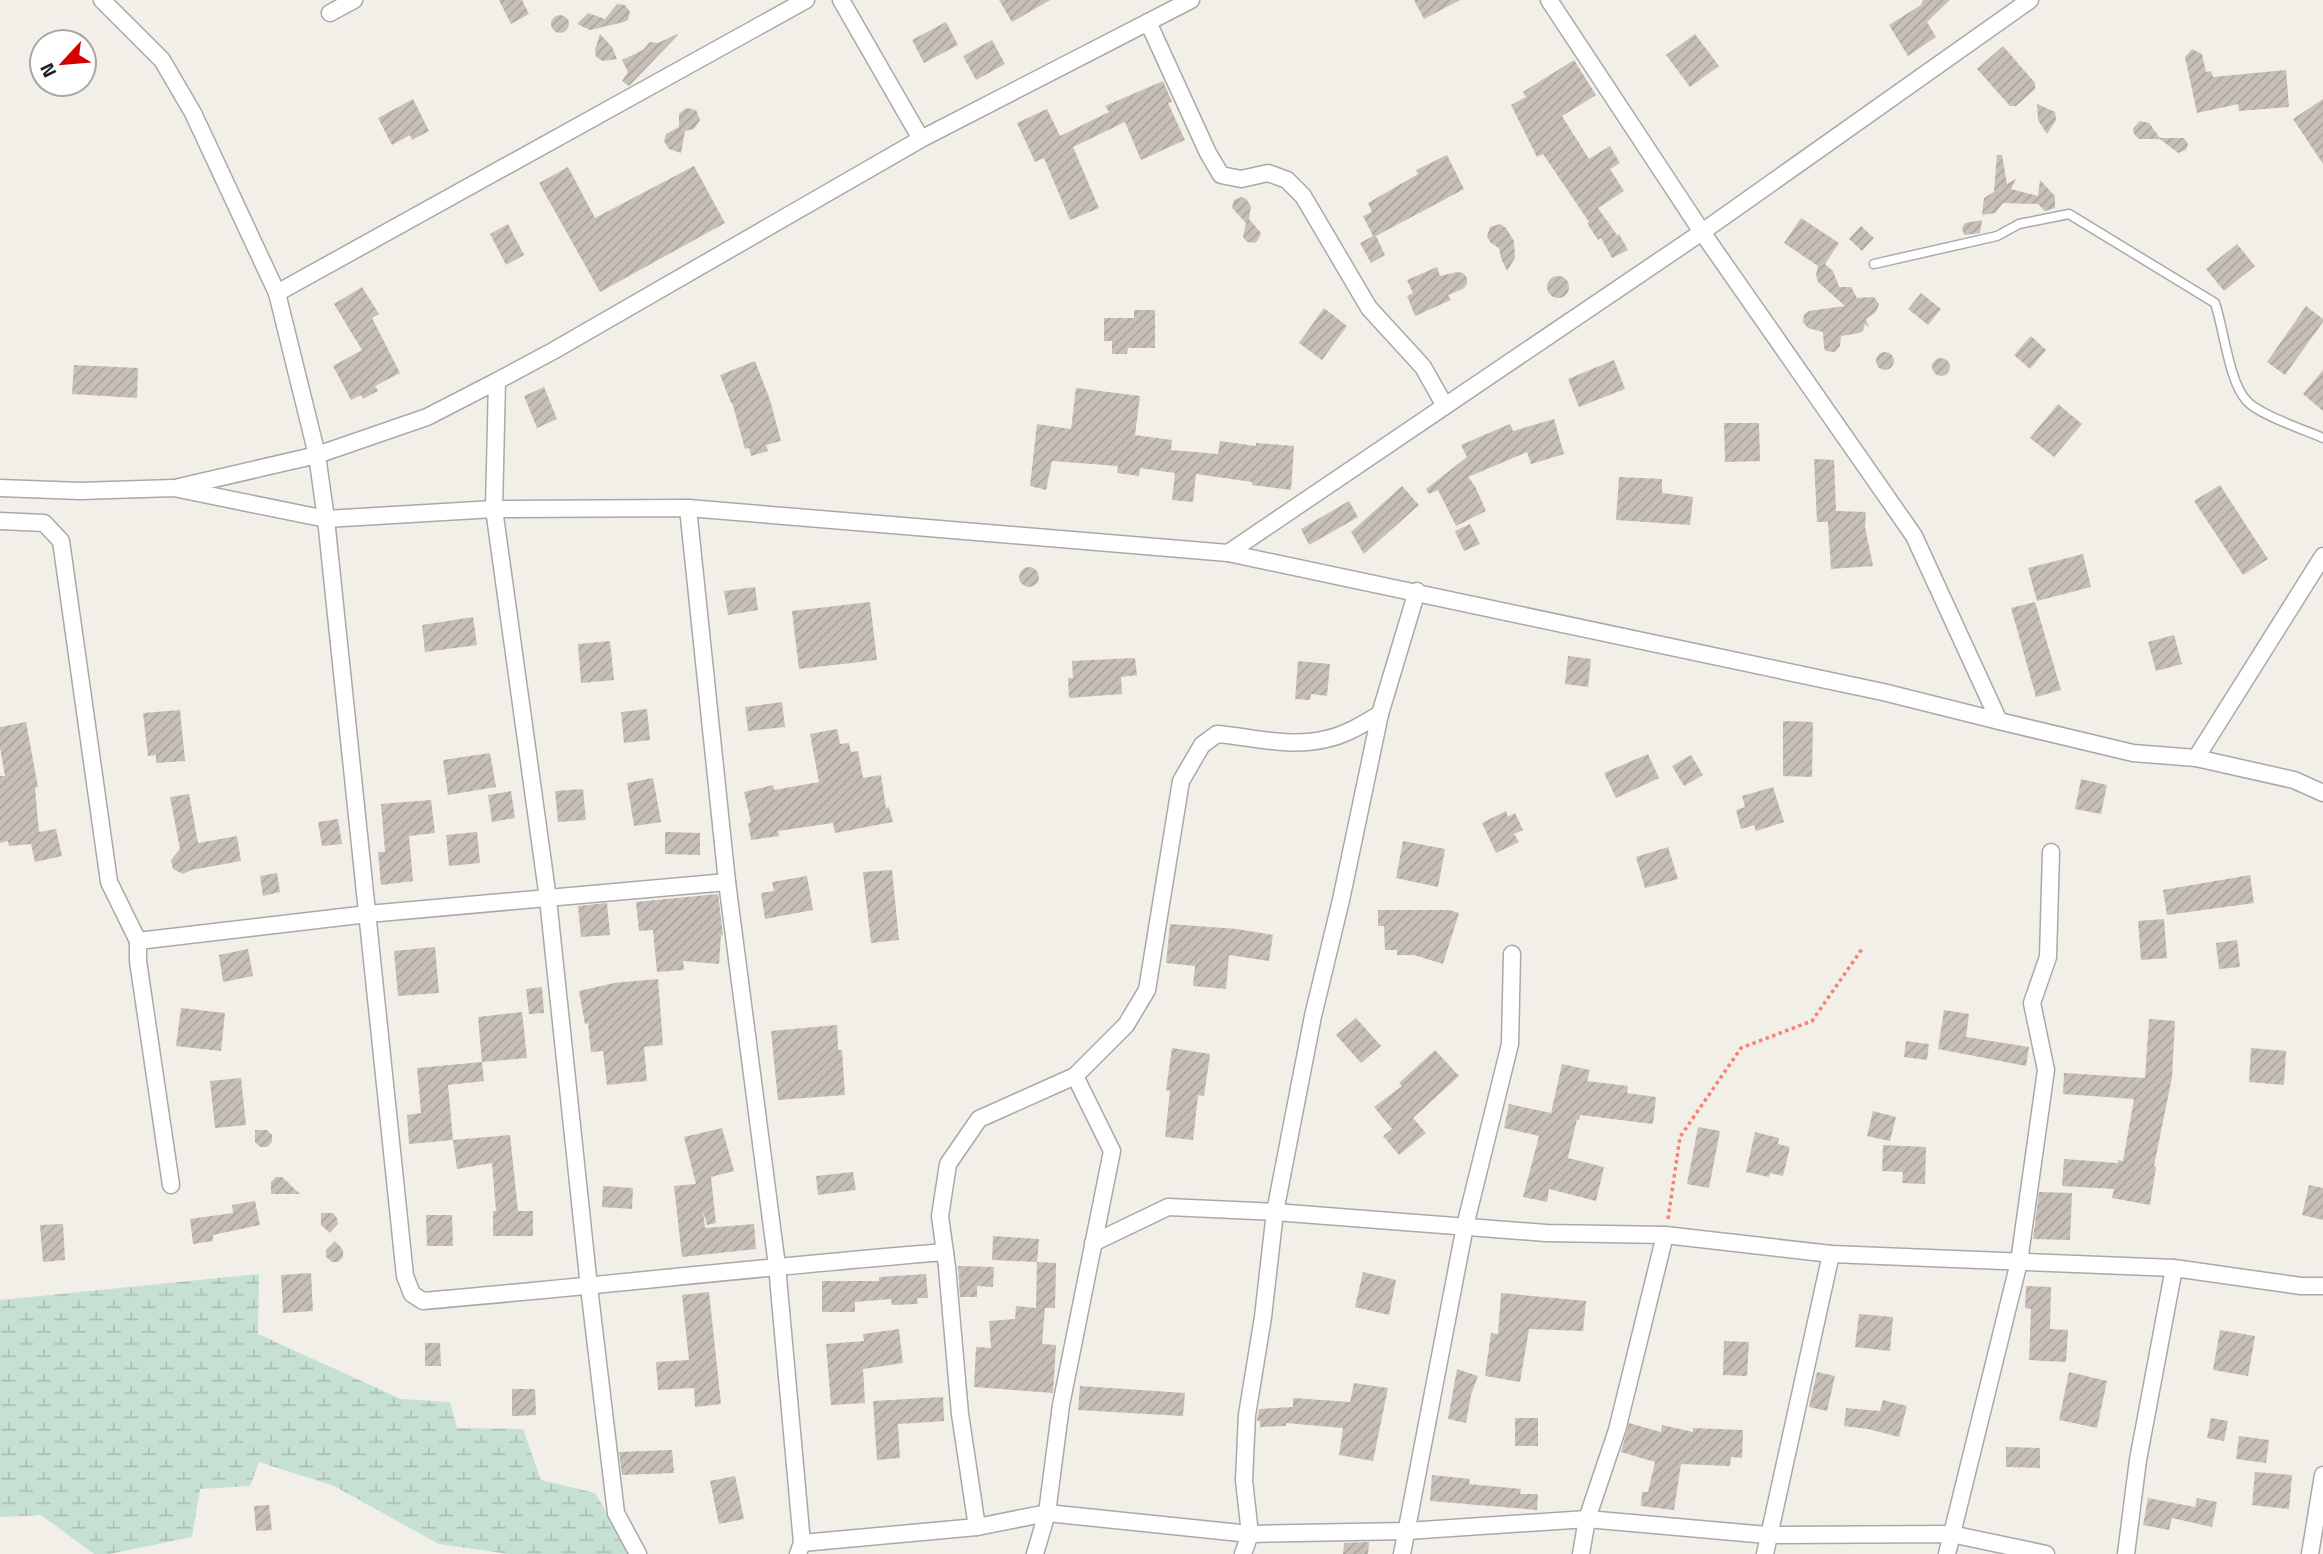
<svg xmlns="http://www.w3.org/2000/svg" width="2323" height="1554" viewBox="0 0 2323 1554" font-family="'Titillium Web',sans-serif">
<defs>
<pattern id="wetland-marsh" width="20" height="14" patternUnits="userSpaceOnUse" patternTransform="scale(1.75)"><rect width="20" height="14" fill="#c6e0d4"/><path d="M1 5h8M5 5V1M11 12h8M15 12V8" fill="none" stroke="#aac0b6"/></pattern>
<pattern id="building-hatch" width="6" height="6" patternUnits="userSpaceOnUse" patternTransform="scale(1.75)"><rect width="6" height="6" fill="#c7bfb8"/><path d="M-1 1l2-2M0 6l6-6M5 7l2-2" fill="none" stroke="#aba49e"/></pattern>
</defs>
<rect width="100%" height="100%" fill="#f2efe9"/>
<path fill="url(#wetland-marsh)" d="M259,1274L258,1334L401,1399L450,1402L457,1428L523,1429L541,1480L595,1493L631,1554H509L439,1544L334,1486L259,1462L250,1486L200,1489L192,1537L109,1554H94L41,1515L0,1517V1300Z"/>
<g fill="url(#building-hatch)">
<path d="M499,0H522L529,14L511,24Z"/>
<path d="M999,0H1050L1012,22Z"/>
<path d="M1414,0H1460L1424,19Z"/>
<path d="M1923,0H1950L1927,22L1936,37L1908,56L1889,25L1921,5Z"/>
<path d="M617,4L625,5L630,12L628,20L624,22L590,30L577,24L588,13L605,19Z"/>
<circle cx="560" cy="24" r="9"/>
<path d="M946,22L958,45L924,63L912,40Z"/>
<path d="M600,34L612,47L617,59L603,61L596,57L595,50Z"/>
<path d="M677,34L678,35L629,86L622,81L628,72L622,60L643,50L650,42L658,43Z"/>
<path d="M1695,34L1719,66L1690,87L1666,55Z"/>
<path d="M992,40L1005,64L976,80L963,56Z"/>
<path d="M2003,46L2035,83V89L2016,106H2010L1977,69Z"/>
<path d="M2192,49L2202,54L2206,72L2211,71L2213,77L2286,70L2289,107L2239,111L2238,104L2197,113L2185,57Z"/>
<path d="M1574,60L1596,95L1562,116L1589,159L1610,146L1620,163L1610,169L1624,191L1598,208L1617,235L1619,234L1628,250L1612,258L1601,238L1598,240L1587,223L1589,222L1543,154L1537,157L1511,105L1526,97L1523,92Z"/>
<path d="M1163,81L1172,102L1168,103L1185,140L1141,160L1125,122L1073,147L1099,208L1070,220L1044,158L1035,162L1017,123L1047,109L1060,136L1109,112L1105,106Z"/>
<path d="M413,99L429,131L412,140L410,135L392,145L378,118Z"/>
<path d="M2323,99V164L2293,119Z"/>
<path d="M2037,104L2055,112L2056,120L2047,134L2038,120Z"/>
<path d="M686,108L696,110L700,120L694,129L685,131L681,153L669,149L664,141L666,134L679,127V114Z"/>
<path d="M2140,121L2149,123L2160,138H2184L2188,144L2186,150L2178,153L2160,139H2139L2134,134L2133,128Z"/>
<path d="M1447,155L1464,189L1376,236L1385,255L1371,263L1360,243L1373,236L1363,216L1372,212L1368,203L1418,174L1416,170Z"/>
<path d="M1997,155H2002L2007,184L2016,179L2011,189L2038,196L2040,180L2055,196V208L2045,211L2038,204L2003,203L1995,213L1982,215L1984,198L1994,192Z"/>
<path d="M694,166L725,223L600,292L539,183L568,167L595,218Z"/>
<path d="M1242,197L1246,199L1251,206L1249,219L1261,233L1258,240L1255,243L1247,242L1243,237L1246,223L1232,208L1234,200Z"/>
<path d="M1801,218L1839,243L1825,264L1833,271L1839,287H1851L1857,298L1874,297L1879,304L1876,312L1866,319L1869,327L1865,324L1863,331L1859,333L1841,336L1840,346L1835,352L1826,351L1824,348L1823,332L1808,328L1803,322L1804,315L1809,311L1845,306L1818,282L1816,275L1818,266L1784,243Z"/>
<path d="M1982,220L1980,233L1964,235L1962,228L1965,223Z"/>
<path d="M508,224L524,255L506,265L490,234Z"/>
<path d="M1500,224L1506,228L1514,241L1515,258L1507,271L1501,258L1499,248L1491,243L1487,237L1490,227Z"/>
<path d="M1861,226L1874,238L1862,251L1849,239Z"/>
<path d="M2237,244L2255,266L2224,291L2206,269Z"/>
<path d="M1437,267L1440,276L1457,272L1463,273L1467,278V284L1463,289L1448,295L1451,300L1415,316L1407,296L1413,293L1407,280Z"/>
<circle cx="1558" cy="287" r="11"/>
<path d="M362,287L379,314L372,318L400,373L375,386L378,391L363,399L361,395L351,400L333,366L362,350L334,304Z"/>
<path d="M1921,293L1941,309L1928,325L1908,309Z"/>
<path d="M2306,306L2323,319V322L2285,375L2267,362Z"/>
<path d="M1324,308L1347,326L1322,360L1299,343Z"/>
<path d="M1134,310H1155V348H1128L1127,354H1112V341H1104V318H1134Z"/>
<path d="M2031,336L2046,350L2030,369L2014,355Z"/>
<circle cx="1885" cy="361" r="9"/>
<circle cx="1941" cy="367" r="9"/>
<path d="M1614,360L1625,389L1579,407L1568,379Z"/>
<path d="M755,361L770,400L781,441L766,445L768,451L751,456L749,448L745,449L732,402L731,403L720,375Z"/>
<path d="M74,365L138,368L137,398L72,394Z"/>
<path d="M2323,370V411L2303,394Z"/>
<path d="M544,387L557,419L537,428L524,396Z"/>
<path d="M1076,388L1140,396L1135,435L1172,440L1171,450L1218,454L1220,441L1256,446V443L1294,446L1291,490L1252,485V482L1196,474L1193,502L1172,500L1175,473L1140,468L1139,476L1117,473L1118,466L1052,461L1046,490L1030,486L1037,424L1071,429Z"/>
<path d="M2058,404L2082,424L2054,457L2030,438Z"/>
<path d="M1554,419L1564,454L1531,464L1527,452L1468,477L1475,486L1486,511L1456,526L1438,490L1429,494L1426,489L1467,457L1461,445L1510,424L1513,431Z"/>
<path d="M1724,423H1759L1760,461L1725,462Z"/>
<path d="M1814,459L1834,460L1836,511L1866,512L1865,527L1873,566L1831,569L1828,522H1817Z"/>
<path d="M1619,477L1662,479V493L1693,497L1690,525L1616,520Z"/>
<path d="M2220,485L2268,559L2243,575L2194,501Z"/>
<path d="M1402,486L1419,505L1364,554L1351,532Z"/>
<path d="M1349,501L1358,517L1309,545L1301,529Z"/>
<path d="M1470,524L1480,544L1464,551L1455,531Z"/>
<path d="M2083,554L2091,587L2037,601L2028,568Z"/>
<circle cx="1029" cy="577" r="10"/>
<path d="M755,587L758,610L728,615L724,591Z"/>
<path d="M870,602L877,660L799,669L792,611Z"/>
<path d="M2035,602L2061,690L2036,697L2011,608Z"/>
<path d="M473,617L477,645L425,652L422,625Z"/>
<path d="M2174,635L2182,664L2156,671L2148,642Z"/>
<path d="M610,641L614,680L581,683L578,644Z"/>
<path d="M1568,656L1591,659L1588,687L1565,684Z"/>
<path d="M1135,658L1137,675L1121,677L1122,694L1069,698L1068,678H1073L1072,661Z"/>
<path d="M1298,661L1330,664L1327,696L1311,694L1310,700L1295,699Z"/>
<path d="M782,702L785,727L748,731L745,707Z"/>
<path d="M647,709L650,740L624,743L621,712Z"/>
<path d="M180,710L185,761L156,763V755L148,756L143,713Z"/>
<path d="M1783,721L1813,722L1812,777L1783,776Z"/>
<path d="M26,722L38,787L35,788L39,832L56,829L62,856L35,862L31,844L9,846L8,841L0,843V776H5L0,747V727Z"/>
<path d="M837,729L840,744L849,743L851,752L858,751L863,778L881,775L886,808L889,807L893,822L835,833L833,823L778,831L779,836L751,840L748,823L751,822L744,792L773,785L774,790L819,782L810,734Z"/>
<path d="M490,753L496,787L448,795L443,760Z"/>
<path d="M1648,754L1659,778L1616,798L1604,773Z"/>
<path d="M1691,755L1703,775L1684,786L1672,766Z"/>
<path d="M653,778L661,822L634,826L627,783Z"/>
<path d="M2081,779L2107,785L2101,814L2075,809Z"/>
<path d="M1773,787L1784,822L1756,831L1754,825L1741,829L1736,810L1745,807L1742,796Z"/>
<path d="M583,789L586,820L558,822L555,791Z"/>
<path d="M511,791L515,818L492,822L488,795Z"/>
<path d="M189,794L198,843L237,836L241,861L191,870L183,874L173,869L171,860L180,849L170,797Z"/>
<path d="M431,800L435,833L409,836L413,881L381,885L378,852H385L381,804Z"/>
<path d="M1506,811L1508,817L1515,813L1523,830L1514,834L1519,842L1496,853L1482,823Z"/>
<path d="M338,819L342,844L322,846L318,822Z"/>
<path d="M477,832L480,863L449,866L446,835Z"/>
<path d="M665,832L700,833V855L665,854Z"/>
<path d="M1403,841L1445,849L1438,887L1396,878Z"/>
<path d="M1668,847L1678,879L1645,888L1636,857Z"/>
<path d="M892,870L899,940L871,943L863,872Z"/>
<path d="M277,873L280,892L263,896L260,876Z"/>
<path d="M2250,875L2254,903L2167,915L2163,890Z"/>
<path d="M807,876L813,910L765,919L761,893L774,891L772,882Z"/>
<path d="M718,894L723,935H721L719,964L683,961L684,970L657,972L653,930L639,931L636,902Z"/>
<path d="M607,903L610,935L581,937L578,906Z"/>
<path d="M1378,910H1449L1459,913L1443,964L1414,955H1397V950H1385L1384,926H1378Z"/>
<path d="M2164,919L2167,958L2141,960L2138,921Z"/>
<path d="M1170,924L1237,929L1273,935L1269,961L1229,955L1226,989L1193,986L1195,966L1166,963Z"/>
<path d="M2237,940L2240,967L2219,969L2216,943Z"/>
<path d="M435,947L439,993L398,996L394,951Z"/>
<path d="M248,949L253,976L223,982L219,955Z"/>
<path d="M658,979L663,1045L644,1047L647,1081L607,1085L603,1051L591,1052L588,1023L585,1024L579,991L614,983Z"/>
<path d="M542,987L544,1013L529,1014L526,989Z"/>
<path d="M181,1008L225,1013L221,1051L176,1046Z"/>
<path d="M1944,1010L1969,1014L1966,1037L2029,1047L2026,1066L1938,1049Z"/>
<path d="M522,1012L527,1058L482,1062L478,1017Z"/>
<path d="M1356,1018L1381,1046L1361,1063L1336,1035Z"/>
<path d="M2149,1019L2175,1021L2172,1077L2154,1166L2156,1167L2150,1205L2112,1198L2114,1189L2062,1186L2064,1159L2118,1163V1160L2123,1161L2134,1099L2063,1094L2064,1073L2145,1078Z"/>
<path d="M837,1025L838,1050H842L845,1095L778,1100L771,1031Z"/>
<path d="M1906,1041L1929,1044L1927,1060L1904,1057Z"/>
<path d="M1172,1048L1210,1054L1204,1096L1198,1095L1193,1140L1165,1137L1170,1091L1166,1090Z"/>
<path d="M2251,1048L2286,1051L2284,1085L2249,1082Z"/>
<path d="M1435,1050L1459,1076L1413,1118L1426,1133L1399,1155L1383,1136L1392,1129L1374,1107L1402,1086L1399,1083Z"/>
<path d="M482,1062L484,1081L448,1085L453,1140L409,1144L407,1115L421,1113L417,1068Z"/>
<path d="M1562,1064L1590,1070L1587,1081L1628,1086L1627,1093L1656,1097L1653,1124L1580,1115L1579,1120L1577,1119L1568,1158L1604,1167L1596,1201L1549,1189L1547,1202L1523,1197L1539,1136L1504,1128L1509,1104L1551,1113Z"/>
<path d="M241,1078L246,1125L215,1128L210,1081Z"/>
<path d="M1873,1111L1896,1117L1890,1141L1867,1136Z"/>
<path d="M1698,1127L1720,1131L1709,1188L1687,1184Z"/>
<path d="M722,1128L734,1171L711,1177L716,1223L707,1225L703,1211L705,1228L754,1224L756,1249L682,1257L674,1186L696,1184L684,1137Z"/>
<path d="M255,1130H267L272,1135V1142L267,1147H260L255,1142Z"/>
<path d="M1755,1132L1779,1138L1778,1144L1790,1147L1783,1176L1770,1173L1769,1177L1746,1172Z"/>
<path d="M510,1135L518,1211H533V1236H493V1211H496L492,1163L457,1169L453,1140Z"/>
<path d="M1883,1145L1926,1147L1925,1184L1902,1183L1903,1172L1882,1171Z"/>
<path d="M853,1172L856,1190L818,1195L816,1176Z"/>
<path d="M276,1177H282L300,1194H271V1182Z"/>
<path d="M2309,1185L2323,1188V1220L2302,1215Z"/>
<path d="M603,1186L633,1188L632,1209L602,1207Z"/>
<path d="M2039,1192L2072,1193L2070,1240L2033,1239Z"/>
<path d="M255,1201L260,1225L213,1235V1241L193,1244L190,1219L233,1213L232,1205Z"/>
<path d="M321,1213H333L337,1218L338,1224L330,1233L321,1225Z"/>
<path d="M426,1215H452L453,1246H427Z"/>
<path d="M63,1224L65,1260L43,1262L40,1225Z"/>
<path d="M993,1236L1039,1239L1037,1262L992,1260Z"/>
<path d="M335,1241L343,1250V1257L338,1262H332L326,1257V1250Z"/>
<path d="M1037,1262L1056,1263L1055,1308H1039H1045L1042,1344L1056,1345L1053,1393L974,1387L976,1347L991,1348L989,1321L1015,1319L1016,1306L1036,1308Z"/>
<path d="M958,1266L994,1267L993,1287L977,1286V1297H960Z"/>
<path d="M1363,1272L1396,1280L1389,1315L1355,1307Z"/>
<path d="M311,1273L313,1311L283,1313L281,1275Z"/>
<path d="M926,1274L928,1298H917L918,1304L892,1305L891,1299L855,1302V1312H822V1281H879V1277Z"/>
<path d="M2026,1286L2051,1287L2050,1329L2068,1330L2066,1362L2029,1360L2031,1309L2025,1308Z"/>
<path d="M709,1292L721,1404L695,1407L694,1388L658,1390L656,1362L689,1360L682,1295Z"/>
<path d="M1501,1293L1586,1301L1583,1331L1529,1329L1520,1382L1485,1376L1491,1333L1498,1334Z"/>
<path d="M1859,1314L1893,1317L1890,1351L1855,1347Z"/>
<path d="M899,1329L903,1363L863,1369L865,1403L831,1405L826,1344L864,1341L863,1334Z"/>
<path d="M2220,1330L2255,1336L2248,1376L2213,1370Z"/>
<path d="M1724,1341L1749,1342L1747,1376L1723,1375Z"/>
<path d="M425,1343H440L441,1366H425Z"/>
<path d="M1457,1369L1478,1376L1471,1395L1466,1423L1448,1419Z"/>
<path d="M1817,1372L1835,1376L1827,1411L1809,1407Z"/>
<path d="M2069,1372L2107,1381L2097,1428L2059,1420Z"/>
<path d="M1354,1383L1388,1388L1373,1461L1339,1455L1343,1428L1286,1423V1426L1260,1427V1421H1257L1259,1409L1293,1407V1398L1350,1402Z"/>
<path d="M1080,1386L1185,1393L1183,1416L1078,1410Z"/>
<path d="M512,1389H535L536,1415L512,1416Z"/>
<path d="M943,1397L944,1421L898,1424L900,1458L877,1460L873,1401Z"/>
<path d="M1883,1400L1907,1406L1899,1437L1868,1429L1844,1426L1846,1408L1880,1411Z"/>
<rect x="1515" y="1418" width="23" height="28"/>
<path d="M2211,1418L2228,1421L2224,1441L2207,1438Z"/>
<path d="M1629,1423L1661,1432L1662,1425L1693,1432V1428L1743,1430L1742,1458L1731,1457L1730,1466L1681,1464L1674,1510L1641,1506L1642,1492H1648L1655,1462L1621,1452Z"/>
<path d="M2239,1436L2269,1440L2266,1463L2236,1459Z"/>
<path d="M2006,1447L2040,1448V1468L2006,1467Z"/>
<path d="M672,1450L674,1473L622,1475L619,1452Z"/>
<path d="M2255,1472L2292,1475L2289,1509L2252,1505Z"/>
<path d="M1432,1475L1470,1479L1469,1484L1521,1489L1520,1494H1538L1537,1510L1430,1501Z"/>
<path d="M735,1476L744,1519L719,1524L710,1481Z"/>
<path d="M2148,1498L2195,1507L2197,1498L2217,1502L2212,1527L2172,1518L2169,1530L2143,1525Z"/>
<path d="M269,1505L272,1530L256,1531L254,1506Z"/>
<path d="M1369,1542L1368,1554H1343L1344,1543Z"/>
</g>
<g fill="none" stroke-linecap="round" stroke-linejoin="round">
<defs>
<path id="lane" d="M1874,264L1997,236L2019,224L2069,214L2215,303C2224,330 2229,381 2246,400C2257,414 2305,430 2323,438"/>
<g id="street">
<path d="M102,0L162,60L193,113L277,293L317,455L326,519L405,1276L412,1294L423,1301C597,1286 771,1266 945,1252"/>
<path d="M841,0L921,139"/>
<path d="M1549,0L1702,232L1914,536L1999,721L2133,753L2196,758L2294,780L2323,793"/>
<path d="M330,13L354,0"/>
<path d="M1148,22L1208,153L1221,175L1241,179L1268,173L1287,180L1303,196L1369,308L1423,367L1445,406"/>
<path d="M277,293L806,0"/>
<path d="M179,487L317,455L427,417L497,381"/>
<path d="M0,488L80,491L174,488L326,519L494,509L688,508L1228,553L1702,232L2030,0"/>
<path d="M688,508L727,882L777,1266L802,1543L798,1554"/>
<path d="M0,521L44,523L61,541L109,882L138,941"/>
<path d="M1228,553L1883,692L1999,721"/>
<path d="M2196,758L2323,556"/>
<path d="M171,1185L138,961V941L368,914L727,882"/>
<path d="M1093,1243L1168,1207L1275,1212L1313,1016L1341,900L1380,714"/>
<path d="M977,1527L960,1414L947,1267L940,1216L948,1164L979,1119L1075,1076L1126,1025L1147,990L1181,781L1202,745L1217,734C1253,737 1290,748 1326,739C1346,735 1363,724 1380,714L1417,591"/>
<path d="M802,1543L977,1527L1047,1513L1250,1534L1407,1531L1587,1519L1767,1535L1951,1534L2046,1554"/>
<path d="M638,1554L616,1513L589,1287L548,899L494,509L497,381L553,351L921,139L1191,0"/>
<path d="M1035,1554L1047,1513L1061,1405L1112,1151L1075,1076"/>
<path d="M1243,1554L1250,1534L1244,1480L1247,1415L1263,1317L1275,1212L1546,1233L1665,1235L1831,1254L2174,1268L2301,1286H2323"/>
<path d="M1402,1554L1465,1226L1510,1044L1512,954"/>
<path d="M1581,1554L1587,1519L1617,1430L1665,1235"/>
<path d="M1765,1554L1831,1254"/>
<path d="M1947,1554L2019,1262L2046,1070L2032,1003L2048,957L2051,852"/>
<path d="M2126,1554L2138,1460L2174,1268"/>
<path d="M2310,1554L2323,1475"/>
</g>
</defs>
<use href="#lane" stroke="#a9a9a9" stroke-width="11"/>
<use href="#street" stroke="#a9a9a9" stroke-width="19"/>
<path stroke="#fa8072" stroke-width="3.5" stroke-dasharray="3.5 3.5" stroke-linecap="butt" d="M1668,1219L1680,1137L1741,1048L1812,1021L1862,949"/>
<use href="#lane" stroke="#fff" stroke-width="8"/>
<use href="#street" stroke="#fff" stroke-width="16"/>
</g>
<g transform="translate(63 63) rotate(244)"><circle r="33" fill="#ffffff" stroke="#a7a7a7" stroke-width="2"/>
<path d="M0-5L12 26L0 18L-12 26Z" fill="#d40000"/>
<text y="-10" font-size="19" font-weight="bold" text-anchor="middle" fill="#222222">N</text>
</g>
</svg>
